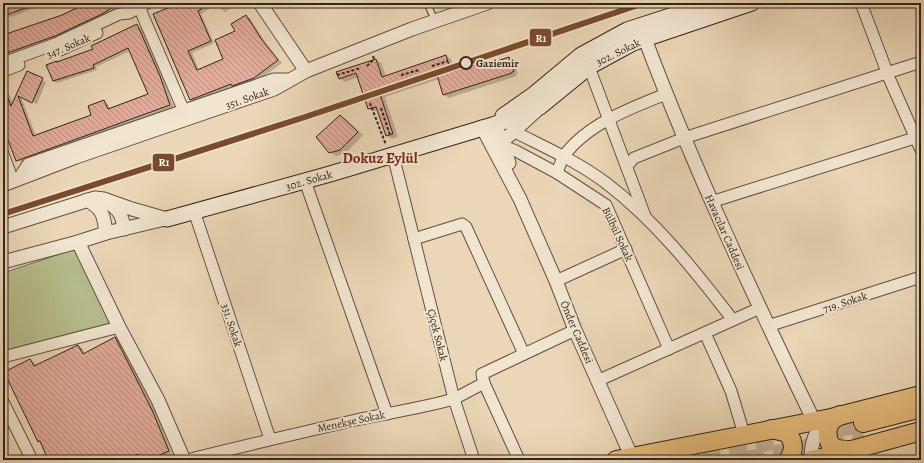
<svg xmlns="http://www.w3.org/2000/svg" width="924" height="463" viewBox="0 0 924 463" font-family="Alegreya,serif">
<defs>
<pattern id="building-back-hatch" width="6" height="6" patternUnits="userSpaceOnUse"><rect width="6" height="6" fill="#e3ac9b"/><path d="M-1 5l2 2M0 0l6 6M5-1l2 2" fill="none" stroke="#b88c7e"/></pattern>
</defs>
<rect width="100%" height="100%" fill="#ebd7b7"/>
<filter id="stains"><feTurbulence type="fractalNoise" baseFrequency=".005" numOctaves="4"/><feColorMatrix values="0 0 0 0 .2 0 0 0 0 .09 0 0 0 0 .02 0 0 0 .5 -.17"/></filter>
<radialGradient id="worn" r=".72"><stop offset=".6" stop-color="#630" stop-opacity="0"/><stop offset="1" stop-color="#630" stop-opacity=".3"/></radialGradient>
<path fill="#b7be8e" stroke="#737254" d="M75,249L111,323L3,351V273Z"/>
<g fill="#0003">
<path d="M3,3H48L11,17L7,15Z"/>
<path d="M90,3H118L120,6L109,15L59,38L3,59V37L62,16Z"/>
<path d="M179,3H238L225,12L221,9L217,4L201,14L214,43L192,53L199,70L224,59L237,31L246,16L250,18L266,43L282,63L259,80L237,88L234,86L195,102L191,100L173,7Z"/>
<path d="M137,26L141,28L163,79L174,107L21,162L17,160L3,127V84L6,85L13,104L27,72L46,82L37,104L21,97L36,136L92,116L104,102L108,104L110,109L149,94L130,51L96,67L97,70L57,83L53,81L94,49Z"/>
<path d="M446,56L451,59L455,72L479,68L509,58L514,61L518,74H516L517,76L449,98L444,95L439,79L385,97L398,137L392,139L387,136L378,110L374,111L369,109L359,77L345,82L340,79L376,60L381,63L386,76Z"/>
<path d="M341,116L346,119L363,135L346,153L336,156L330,152Z"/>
<path d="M115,338L119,340L156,413L172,454L157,460H142L141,457L134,460H49L5,372L30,360L34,362L36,366L78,346L82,348L85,354Z"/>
<path d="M3,432L9,450L3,453Z"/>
</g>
<g fill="url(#building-back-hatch)" stroke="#2f2519">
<path d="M3,3H36L37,4L6,15L3,7Z"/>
<path d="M87,3H118L104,13L55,36L7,53L3,43V35L62,15Z"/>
<path d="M180,3H211L198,11L211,41L188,51L197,70L223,59L215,40L235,31L231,24L246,15L262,40L278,60L254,78L232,86L231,84L190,100L153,14Z"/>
<path d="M137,24L160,76L170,105L16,161L5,132H3V86L11,106L27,71L43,78L32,103L18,96L33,136L91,115L88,106L104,100L108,109L148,94L128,48L93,65L94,68L53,81L46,65L57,61V62L93,49L91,46Z"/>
<path d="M446,55L451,72L476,64L479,67L509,57L514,71L512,72V73L443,95L437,75L380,94L393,134L386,136L376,107L368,109L356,73L339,79L336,72L376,59L382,77Z"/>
<path d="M340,115L358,132L340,150L329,153L316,137Z"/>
<path d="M115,337L152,410L169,451L148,460H141L138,454L126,460H48L40,441L38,442L4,372L30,359L34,366L78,345L83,354Z"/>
</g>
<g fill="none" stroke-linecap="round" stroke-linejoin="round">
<g stroke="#c5b397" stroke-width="18" stroke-dasharray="18 9" stroke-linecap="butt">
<path d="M676,460L863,423"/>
<path d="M747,460L864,436"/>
</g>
<defs>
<path id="service" d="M427,3L435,21"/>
<g id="minor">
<path d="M136,3L139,7L186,116"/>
<path d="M861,3L890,80L921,150"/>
<path d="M60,50L97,33"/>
<path d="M3,63L55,44L119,14L129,13L147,3"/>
<path d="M589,67L645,216"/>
<path d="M3,71L19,65"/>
<path d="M513,131C544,147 577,161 606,183C656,221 695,271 733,320"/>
<path d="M503,146L516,151L557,173L606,205L669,349"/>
<path d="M3,154L13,181"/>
<path d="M393,155L454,399L484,383L519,460"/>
<path d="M627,166L634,158L684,138L921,62"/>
<path d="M557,173C559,167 561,161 564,156C587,124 631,108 666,94"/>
<path d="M18,179L28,164L274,79H292"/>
<path d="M305,181L387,414"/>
<path d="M711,202L921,136"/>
<path d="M194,211L270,439"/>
<path d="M414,239L462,224L466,227L524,354"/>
<path d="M556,281L626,249"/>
<path d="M768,326L921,277"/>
<path d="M705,333L731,391L744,434"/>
<path d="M3,357L119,327"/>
<path d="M597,381L760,308"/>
<path d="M484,383L482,374L575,330"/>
<path d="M3,402L32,460"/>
<path d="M187,460C243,446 299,433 356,420C389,413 421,408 454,399L474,460"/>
</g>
<g id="tertiary">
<path d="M260,3L306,71"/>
<path d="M645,39C694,169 753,295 814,421"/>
<path d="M495,123L509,163"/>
<path d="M482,127L520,199L556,281L575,330L633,460"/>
<path d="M502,142L536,111"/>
<path d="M3,185L76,157L274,89L306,71L412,29L487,3"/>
<path d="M87,200C103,209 104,216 106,233"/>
<path d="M109,203C120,211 122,215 124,229"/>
<path d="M3,227L95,198L104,199L132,209L167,219"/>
<path d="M78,242L119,327L158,400L184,460"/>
<path d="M3,262L78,242L106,233L165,219"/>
<path d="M811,460C811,443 815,431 826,419"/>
</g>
<g id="secondary">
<path d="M503,116L533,95L581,55L627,30L710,3"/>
<path d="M167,219L330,174L506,121L540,107L589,67L633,43L752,3"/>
</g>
<g id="trunk">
<path d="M840,415C836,418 832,420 830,423C826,430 827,442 833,447C838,450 845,450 852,450"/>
<path d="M863,423L921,408"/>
<path d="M772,429L788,433C794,443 795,450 788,460"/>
<path d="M616,460L831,418L921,395"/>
<path d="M811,460L830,456L921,431"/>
</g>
</defs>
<use href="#service" stroke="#5e5240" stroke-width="8"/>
<use href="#minor" stroke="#5e5240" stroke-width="13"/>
<use href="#tertiary" stroke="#5e5240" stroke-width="15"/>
<use href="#secondary" stroke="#2f2519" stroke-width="17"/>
<use href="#trunk" stroke="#2f2519" stroke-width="20"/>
<g stroke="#2f2519" stroke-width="2" stroke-dasharray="3 2" stroke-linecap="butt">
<path d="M367,66L374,59L373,56"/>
<path d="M432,66L448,61"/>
<path d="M337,75L361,68"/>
<path d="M401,75L419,70"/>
<path d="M370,103L386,145"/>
<path d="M381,108L390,135"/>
</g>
<use href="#service" stroke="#f2e5d0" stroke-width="5.5"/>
<use href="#minor" stroke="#f2e5d0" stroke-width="11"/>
<use href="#tertiary" stroke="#f2e5d0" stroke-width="13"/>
<use href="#secondary" stroke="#f2e5d0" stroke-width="15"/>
<use href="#trunk" stroke="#e6bc7c" stroke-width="18"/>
<defs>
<path id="rail-1" d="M3,214L305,117L644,3"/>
</defs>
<use href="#rail-1" stroke="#f2e5d0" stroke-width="9"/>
<use href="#rail-1" stroke="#7a4b2a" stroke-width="6"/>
</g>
<circle fill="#f2e5d0" stroke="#2f2519" stroke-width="2" cx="466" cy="63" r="6"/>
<g text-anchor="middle" stroke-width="4" stroke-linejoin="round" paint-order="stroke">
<g font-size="11" fill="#2f2519" stroke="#f2e5d0">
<text transform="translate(68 46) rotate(-23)" y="4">347. Sokak</text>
<text transform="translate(618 52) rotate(-26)" y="4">302. Sokak</text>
<text transform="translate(247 98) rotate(-19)" y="4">351. Sokak</text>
<text transform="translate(309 180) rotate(-16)" y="4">302. Sokak</text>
<text transform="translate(725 232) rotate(66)" y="4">Havacılar Caddesi</text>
<text transform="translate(618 234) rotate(65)" y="4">Bülbül Sokak</text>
<text transform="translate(845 302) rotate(-18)" y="4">719. Sokak</text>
<text transform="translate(232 325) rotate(72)" y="4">331. Sokak</text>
<text transform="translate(577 332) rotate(67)" y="4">Önder Caddesi</text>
<text transform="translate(438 335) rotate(76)" y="4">Çiçek Sokak</text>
<text transform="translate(351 421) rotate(-12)" y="4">Menekşe Sokak</text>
</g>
<g font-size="11" font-weight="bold" fill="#2f2519" stroke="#f2e5d0" text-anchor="start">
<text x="476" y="67">Gaziemir</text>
</g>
<g font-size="15" font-weight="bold" fill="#7a1f14" stroke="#f2e5d0">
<text x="380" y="163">Dokuz Eylül</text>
</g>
</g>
<g stroke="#f2e5d0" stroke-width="1.5">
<rect x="529" y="28" width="23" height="19" rx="4" fill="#7a4b2a"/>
<rect x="152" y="153" width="23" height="19" rx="4" fill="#7a4b2a"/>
</g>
<g font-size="11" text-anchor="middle" font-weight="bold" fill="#fff">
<text x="541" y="42">R1</text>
<text x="164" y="166">R1</text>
</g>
<rect width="924" height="463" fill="none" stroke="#ebd7b7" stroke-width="16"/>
<rect x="4" y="4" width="916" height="455" fill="none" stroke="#2f2519" stroke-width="2"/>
<rect x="8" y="8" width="908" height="447" fill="none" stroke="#2f2519"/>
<rect width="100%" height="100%" filter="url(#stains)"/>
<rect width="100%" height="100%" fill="url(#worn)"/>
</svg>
